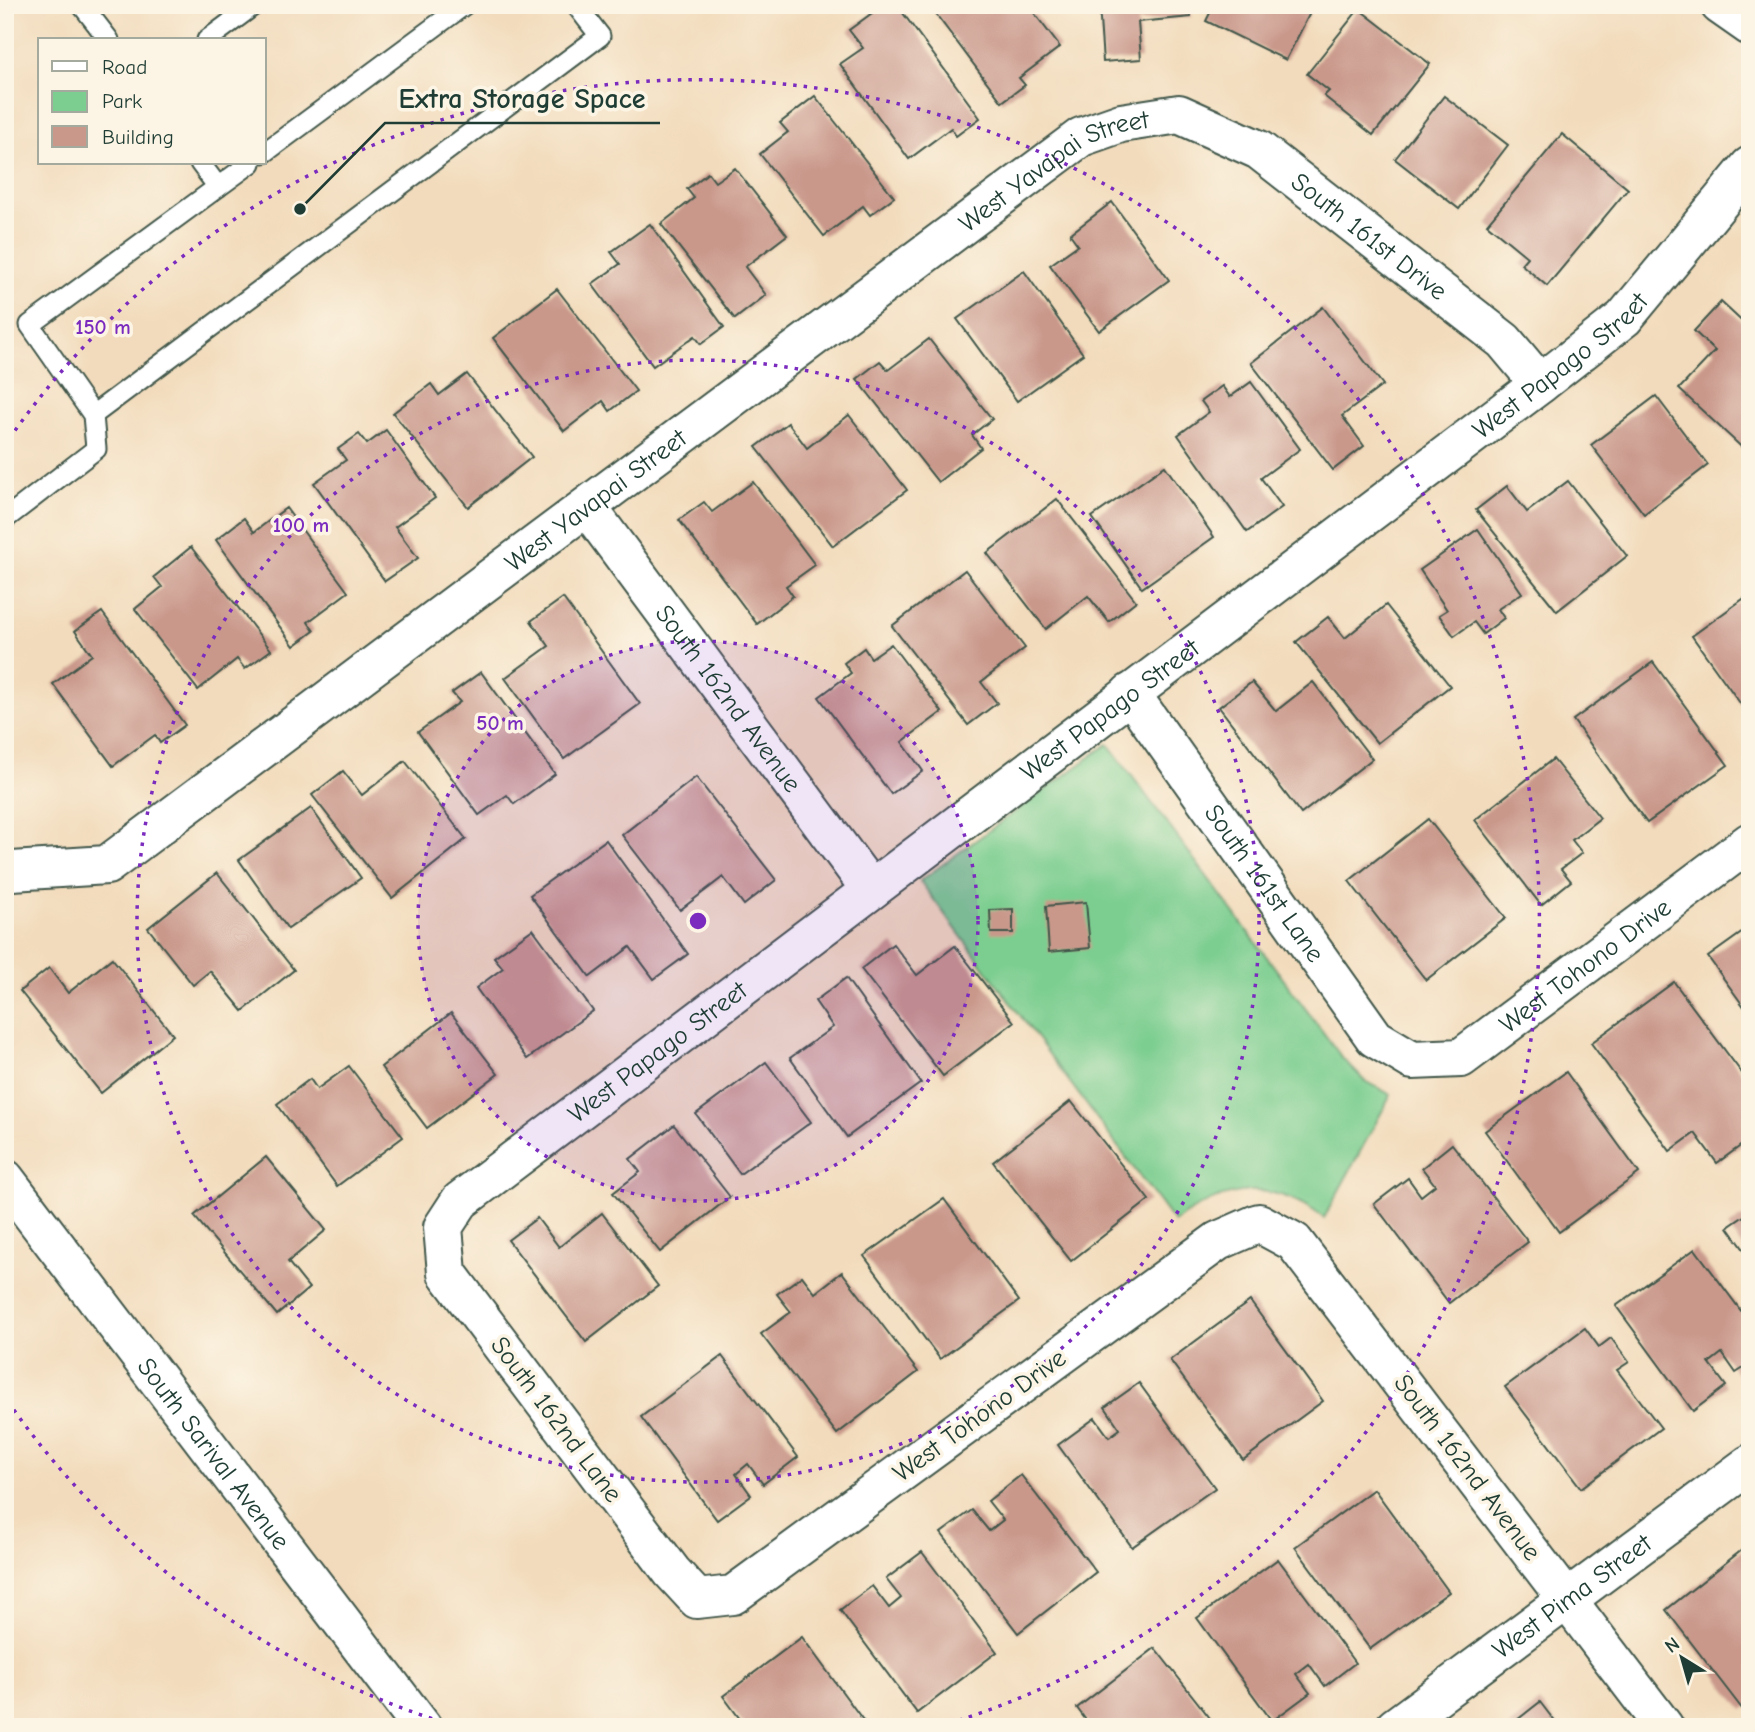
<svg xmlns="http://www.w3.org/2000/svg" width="1755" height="1732" viewBox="0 0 1755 1732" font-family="'Comic Neue',sans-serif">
<rect width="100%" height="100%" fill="#fcf5e5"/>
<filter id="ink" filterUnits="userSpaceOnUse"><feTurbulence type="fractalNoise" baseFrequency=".0143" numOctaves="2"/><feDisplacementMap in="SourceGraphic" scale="14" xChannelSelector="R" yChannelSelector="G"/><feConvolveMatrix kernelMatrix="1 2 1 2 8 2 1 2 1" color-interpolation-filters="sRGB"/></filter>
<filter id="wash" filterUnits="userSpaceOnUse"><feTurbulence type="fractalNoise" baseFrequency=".00686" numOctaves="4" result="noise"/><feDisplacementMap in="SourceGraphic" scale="28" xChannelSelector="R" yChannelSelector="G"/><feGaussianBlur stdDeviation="1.57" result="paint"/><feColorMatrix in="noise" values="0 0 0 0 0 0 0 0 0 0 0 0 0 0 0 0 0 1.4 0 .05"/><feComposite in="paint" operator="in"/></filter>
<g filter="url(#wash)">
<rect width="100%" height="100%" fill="#f2dbbc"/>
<path fill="#7cce90" stroke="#4e8662" stroke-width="2" d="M1108,744L1343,1059L1364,1080L1391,1095L1324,1218C1271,1178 1226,1185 1174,1222L920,881Z"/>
<g id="blocks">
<g fill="#c9988b">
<path d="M883,5H897L980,118L956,136L951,128L909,159L840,64L863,48L849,30Z"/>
<path d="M929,5H1028L1060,47L1019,78L1025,85L1002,102Z"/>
<path d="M1099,5H1190L1191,17L1138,22L1141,59L1103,62Z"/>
<path d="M1214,5H1314L1286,60L1206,21Z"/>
<path d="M1359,9L1430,64L1373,135L1324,96L1329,91L1307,74Z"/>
<path d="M815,96L894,197L870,215L863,206L824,236L760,154L788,132L780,123Z"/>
<path d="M1444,96L1508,145L1459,209L1395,159Z"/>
<path d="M1562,134L1628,189L1547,286L1521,264L1527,257L1487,224Z"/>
<path d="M735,168L787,235L745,267L766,295L735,319L661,224L694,198L687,189L708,173L715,182Z"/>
<path d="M1112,202L1169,280L1099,331L1050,265L1078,245L1070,234Z"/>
<path d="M650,224L724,327L701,344L695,336L653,366L592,284L620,264L611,252Z"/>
<path d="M1024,271L1083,354L1017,401L957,319Z"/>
<path d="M557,289L636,391L610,411L603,401L564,431L493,338Z"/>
<path d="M1721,302L1750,329V455L1679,389L1715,351L1694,331Z"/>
<path d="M1323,307L1383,385L1342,416L1364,446L1333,470L1251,363Z"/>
<path d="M929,339L992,419L972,435L981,448L938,482L857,379L880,361L888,370Z"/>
<path d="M467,374L532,457L468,507L393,413L431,384L439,395Z"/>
<path d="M1251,382L1300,449L1261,478L1282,507L1247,532L1178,435L1209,412L1201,401L1222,386L1230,397Z"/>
<path d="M1656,396L1708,465L1644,514L1591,445Z"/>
<path d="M849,415L907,490L833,546L756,447L788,423L807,448Z"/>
<path d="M386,430L435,498L395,527L418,558L385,581L314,483L346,460L338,449L359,434L367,444Z"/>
<path d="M1165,466L1214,537L1142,588L1092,517Z"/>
<path d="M1568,481L1627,556L1557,611L1476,510L1507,486L1527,512Z"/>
<path d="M753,482L815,565L786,586L793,596L757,624L679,520L704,502L712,512Z"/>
<path d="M1057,499L1136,601L1109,622L1088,596L1046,629L987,553Z"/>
<path d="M286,508L348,592L308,622L314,631L294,646L216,540L244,518L254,532Z"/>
<path d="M1478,529L1522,593L1498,609L1504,618L1483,634L1474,622L1454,636L1439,615L1447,610L1420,570Z"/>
<path d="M191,547L271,650L245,669L237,659L198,690L135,609L162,587L154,577Z"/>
<path d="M965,570L1025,648L981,682L997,703L968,725L892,626Z"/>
<path d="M1750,594V717L1692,636Z"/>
<path d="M563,598L640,704L564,759L505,678L549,646L531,621Z"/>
<path d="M1386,605L1450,686L1377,743L1296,642L1328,617L1345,638Z"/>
<path d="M102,612L185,725L160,743L155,735L113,766L53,684L92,655L75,631Z"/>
<path d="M891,644L942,712L902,742L923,771L891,794L819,697L851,673L844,663L864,648L871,658Z"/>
<path d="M1653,662L1728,765L1647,823L1573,720Z"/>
<path d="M481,672L555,774L514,804L507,795L479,815L418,732L460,702L452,693Z"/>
<path d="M1252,682L1276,711L1313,682L1372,759L1301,814L1219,707Z"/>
<path d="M1553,759L1600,818L1572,840L1582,853L1561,869L1571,881L1541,905L1475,820Z"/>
<path d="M405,761L466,839L392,898L312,795L343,771L362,795Z"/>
<path d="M696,777L776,880L744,905L723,877L680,910L622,835Z"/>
<path d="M311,808L361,878L288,929L239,860Z"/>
<path d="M1428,819L1506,918L1426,980L1349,881Z"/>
<path d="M606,840L688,954L654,979L630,947L590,977L530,895Z"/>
<path d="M217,873L294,970L243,1011L210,971L193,985L148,928Z"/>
<path d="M1086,902L1090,948L1049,952L1046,906Z"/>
<path d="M1013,909V933H991L990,910Z"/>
<path d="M1750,927V1015L1708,957Z"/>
<path d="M533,929L593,1011L527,1059L476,988L503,968L494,957Z"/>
<path d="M893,944L917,975L955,946L1014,1022L943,1076L861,969Z"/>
<path d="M112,958L173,1035L101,1093L20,991L49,968L68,993Z"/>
<path d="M846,978L921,1083L847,1137L790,1058L833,1027L815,1001Z"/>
<path d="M1674,982L1750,1084V1139L1717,1163L1695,1133L1670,1151L1591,1043Z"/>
<path d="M451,1013L498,1074L427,1128L381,1067Z"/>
<path d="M766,1062L811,1122L740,1174L696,1114Z"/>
<path d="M349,1066L403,1137L337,1186L277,1104L310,1079L317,1089Z"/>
<path d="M1566,1072L1639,1173L1559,1232L1485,1131Z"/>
<path d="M1071,1101L1149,1200L1071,1261L993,1162Z"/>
<path d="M674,1125L730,1197L660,1252L613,1193L640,1172L630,1159Z"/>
<path d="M1452,1144L1528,1242L1449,1303L1374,1204L1408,1178L1421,1196L1435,1185L1422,1168Z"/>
<path d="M266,1157L326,1230L288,1262L309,1288L277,1315L194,1216Z"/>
<path d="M944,1199L1019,1301L940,1359L864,1256Z"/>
<path d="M1750,1212V1258L1728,1227Z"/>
<path d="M602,1213L658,1286L586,1342L508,1240L537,1218L559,1247Z"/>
<path d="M1695,1249L1750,1323V1364L1736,1373L1722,1353L1709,1363L1726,1386L1693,1411L1616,1306Z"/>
<path d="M842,1272L918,1372L837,1434L761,1334L791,1312L777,1294L802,1276L815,1293Z"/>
<path d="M1250,1301L1323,1401L1243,1460L1170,1360Z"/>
<path d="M1585,1328L1599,1347L1611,1338L1629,1362L1617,1370L1661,1428L1581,1488L1505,1387Z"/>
<path d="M722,1356L798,1457L763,1484L748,1464L736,1474L751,1495L717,1520L641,1417Z"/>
<path d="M1139,1383L1215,1488L1132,1547L1058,1445L1095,1418L1109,1437L1120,1429L1105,1407Z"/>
<path d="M1021,1475L1096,1572L1018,1633L941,1533L972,1510L989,1531L1003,1520L988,1501Z"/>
<path d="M1374,1489L1449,1592L1370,1649L1295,1547Z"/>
<path d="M1742,1550L1750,1560V1705L1743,1710L1666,1610Z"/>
<path d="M922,1552L997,1652L917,1713L840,1610L872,1586L889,1608L901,1598L886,1579Z"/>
<path d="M1278,1559L1355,1663L1325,1686L1309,1664L1296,1674L1310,1693L1272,1721L1197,1618Z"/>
<path d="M802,1637L868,1727H746L723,1696Z"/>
<path d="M1155,1648L1217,1727H1091L1077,1708Z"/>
<path d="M1540,1702L1559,1727H1508Z"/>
</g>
</g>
</g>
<g filter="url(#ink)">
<use href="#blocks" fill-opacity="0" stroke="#3f5548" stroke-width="2"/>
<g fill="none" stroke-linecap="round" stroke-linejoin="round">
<defs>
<g id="service">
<path d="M82,5L109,40"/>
<path d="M207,40L254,5"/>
<path d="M264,153L464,5"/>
<path d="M218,187L251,163"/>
<path d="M93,415L600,36L576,5"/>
<path d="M5,519L96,449L93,415L30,325L218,187L200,163"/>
</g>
<g id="minor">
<path id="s1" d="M587,507L871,890"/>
<path id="s2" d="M1130,693L1375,1038L1412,1060L1461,1058L1750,842"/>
<path id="s3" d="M12,871L107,865L1081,137L1121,123L1179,114L1259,150L1504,341L1540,384"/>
<path id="s4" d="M1395,1727L1750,1464"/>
<path id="s5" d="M1664,1727L1294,1242L1259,1223L1218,1241L733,1595L697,1599L672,1572L447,1273L443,1227L460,1201L1540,384L1624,318L1750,166"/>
</g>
<path id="tertiary" d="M1720,5L1750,26"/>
<g id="secondary">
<path id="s6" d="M5,1179L422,1727"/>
</g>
</defs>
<use href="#service" stroke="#3f5548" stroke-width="23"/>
<use href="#minor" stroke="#3f5548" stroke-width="42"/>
<use href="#tertiary" stroke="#3f5548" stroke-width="42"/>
<use href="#secondary" stroke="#3f5548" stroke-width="42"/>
<use href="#service" stroke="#fff" stroke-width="19"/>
<use href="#minor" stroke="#fff" stroke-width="38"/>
<use href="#tertiary" stroke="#fff" stroke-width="38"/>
<use href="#secondary" stroke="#fff" stroke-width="38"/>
</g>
</g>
<circle cx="698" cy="921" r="280" fill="#7b2cbf" fill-opacity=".12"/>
<g fill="none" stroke="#7b2cbf" stroke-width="3.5" stroke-dasharray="3.5 7">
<circle cx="698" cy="921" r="280"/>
<circle cx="698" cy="921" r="561"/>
<path d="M452 1725A841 841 0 0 1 9 1403M9 439A841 841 0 1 1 944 1725"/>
</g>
<g text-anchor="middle" stroke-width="7" stroke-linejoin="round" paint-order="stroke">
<g font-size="26" fill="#1f3d34" stroke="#fcf5e5">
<text dy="9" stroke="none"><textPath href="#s3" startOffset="1272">West Yavapai Street</textPath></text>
<text dy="9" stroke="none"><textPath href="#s3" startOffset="1640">South 161st Drive</textPath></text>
<text dy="9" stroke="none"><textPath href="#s5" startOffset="3201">West Papago Street</textPath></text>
<text dy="9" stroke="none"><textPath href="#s3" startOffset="705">West Yavapai Street</textPath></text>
<text dy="9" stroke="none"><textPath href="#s1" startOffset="238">South 162nd Avenue</textPath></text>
<text dy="9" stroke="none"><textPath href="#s5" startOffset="2634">West Papago Street</textPath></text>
<text dy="9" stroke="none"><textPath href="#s2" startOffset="233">South 161st Lane</textPath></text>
<text dy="9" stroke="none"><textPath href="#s2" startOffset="670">West Tohono Drive</textPath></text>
<text dy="9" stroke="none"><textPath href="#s5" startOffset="2067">West Papago Street</textPath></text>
<text transform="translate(979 1415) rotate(-36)" y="9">West Tohono Drive</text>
<text transform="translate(557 1419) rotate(53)" y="9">South 162nd Lane</text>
<text dy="9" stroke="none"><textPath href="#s6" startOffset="345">South Sarival Avenue</textPath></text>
<text transform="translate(1468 1467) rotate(53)" y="9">South 162nd Avenue</text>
<text dy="9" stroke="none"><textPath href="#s4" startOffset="220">West Pima Street</textPath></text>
</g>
</g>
<circle cx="698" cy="921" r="10" fill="#7b2cbf" stroke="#fcf5e5" stroke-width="3.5"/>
<g font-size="21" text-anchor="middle" font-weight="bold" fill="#7b2cbf" stroke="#fcf5e5" stroke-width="7" stroke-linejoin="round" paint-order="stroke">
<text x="103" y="334">150 m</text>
<text x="301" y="532">100 m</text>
<text x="500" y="730">50 m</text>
</g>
<path fill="none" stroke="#1f3d34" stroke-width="2.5" d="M300 209L385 123H660"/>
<circle fill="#1f3d34" stroke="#fcf5e5" stroke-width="2.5" cx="300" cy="209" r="7"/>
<g font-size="28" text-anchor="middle" font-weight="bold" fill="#1f3d34" stroke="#fcf5e5" stroke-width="7" stroke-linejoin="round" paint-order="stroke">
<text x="522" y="108">Extra Storage Space</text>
</g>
<rect width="1755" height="1732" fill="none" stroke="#fcf5e5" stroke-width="28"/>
<rect x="38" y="38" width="228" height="126" fill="#fcf5e5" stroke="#a4ab9e" stroke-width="2"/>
<rect x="52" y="61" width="35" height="10" fill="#ffffff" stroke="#a4ab9e" stroke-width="2"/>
<text x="102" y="74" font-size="21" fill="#1f3d34">Road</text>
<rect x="52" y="91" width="35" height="21" fill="#7cce90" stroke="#a4ab9e" stroke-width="2"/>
<text x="102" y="108" font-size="21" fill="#1f3d34">Park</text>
<rect x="52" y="126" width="35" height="21" fill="#c9988b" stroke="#a4ab9e" stroke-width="2"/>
<text x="102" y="144" font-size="21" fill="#1f3d34">Building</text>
<g transform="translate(1682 1658) rotate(323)" stroke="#fcf5e5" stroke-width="5" paint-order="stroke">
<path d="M0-5L12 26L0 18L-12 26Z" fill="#1f3d34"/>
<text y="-10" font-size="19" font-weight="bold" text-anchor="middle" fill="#1f3d34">N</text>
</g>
</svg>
